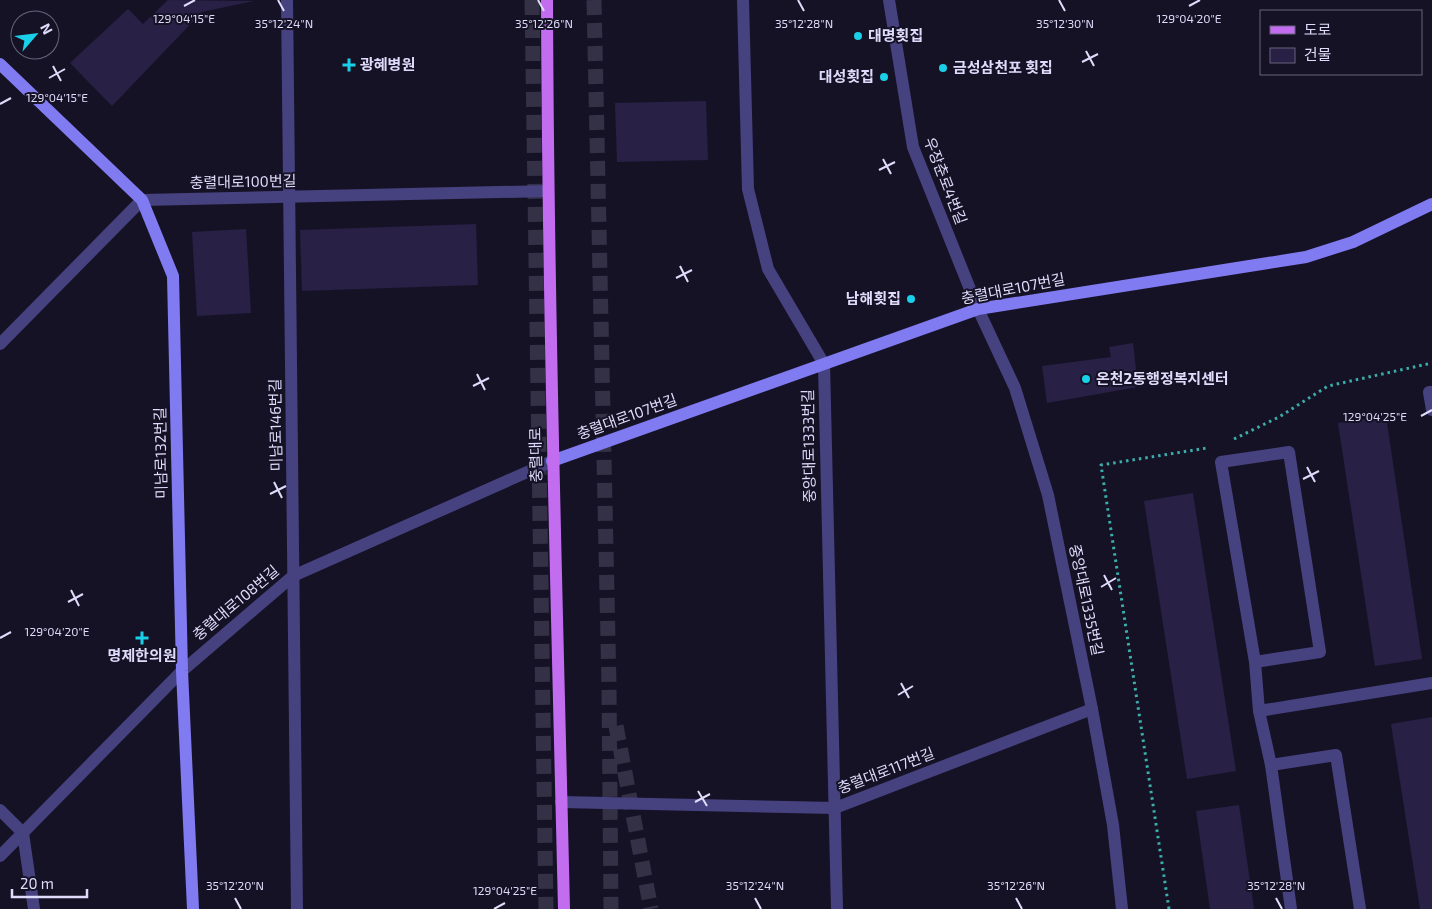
<svg xmlns="http://www.w3.org/2000/svg" width="1432" height="909" viewBox="0 0 1432 909" font-family="'Exo 2','Noto Sans KR',sans-serif">
<rect width="100%" height="100%" fill="#161226"/>
<g fill="#282045">
<path d="M168,0L254,1L202,12L112,106L70,63L128,9L143,24Z"/>
<path d="M706,101L708,160L617,162L615,103Z"/>
<path d="M476,224L478,285L302,291L300,230Z"/>
<path d="M246,229L251,313L197,316L192,232Z"/>
<path d="M1133,343L1138,387L1047,403L1042,366L1111,357L1109,347Z"/>
<path d="M1386,416L1422,659L1375,666L1338,423Z"/>
<path d="M1193,493L1236,771L1187,779L1144,501Z"/>
<path d="M1432,717V909H1420L1391,724Z"/>
<path d="M1239,805L1254,909H1210L1196,811Z"/>
</g>
<g fill="none" stroke-linecap="round" stroke-linejoin="round">
<g stroke="#343046" stroke-width="15" stroke-dasharray="15 8" stroke-linecap="butt">
<path d="M532,0L546,909"/>
<path d="M594,0L609,686L611,909"/>
<path d="M616,726L651,909"/>
</g>
<g stroke="#3caeaa" stroke-width="3" stroke-dasharray="2.5 4" stroke-linecap="butt">
<path d="M1234,439L1279,417L1328,386L1432,363"/>
<path d="M1169,909L1101,465L1207,448"/>
</g>
<g stroke="#464280" stroke-width="12">
<path d="M1432,392H1429L1432,410"/>
<path d="M1255,662L1320,652L1289,452L1221,462L1255,662L1259,711L1271,765L1291,909"/>
<path d="M1259,711L1432,683"/>
<path d="M1271,765L1336,755L1360,909"/>
</g>
<g stroke="#464280" stroke-width="12">
<path d="M287,0L297,909"/>
<path d="M743,0L748,189L768,269L824,364L837,909"/>
<path d="M889,0L913,147L978,309L1015,388L1048,495L1092,709L1113,825L1122,909"/>
<path d="M0,344L142,200L548,191"/>
<path d="M561,802L835,808L1092,709"/>
<path d="M0,810L23,833L34,909"/>
<path d="M0,856L182,671L293,576L552,461"/>
</g>
<g stroke="#817bf2" stroke-width="12">
<path d="M0,64L142,200L173,276L182,671L193,909"/>
<path d="M552,461L978,309L1306,257L1353,242L1432,204"/>
</g>
<path stroke="#c26df0" stroke-width="12" d="M547,0C548,303 557,606 564,909"/>
</g>
<path fill="none" stroke="#dfdbfb" stroke-width="2" d="M278,0L284,11M538,0L544,11M798,0L804,11M1059,0L1065,11M184,6L195,0M1189,6L1200,0M1086,51L1094,66M1082,62L1098,54M53,66L61,81M49,78L65,69M0,104L11,98M883,159L891,174M879,170L895,162M680,266L688,282M676,278L692,270M477,374L485,390M473,386L489,378M1421,416L1432,410M1307,467L1315,482M1303,479L1319,471M274,482L282,498M270,494L286,486M1104,575L1112,590M1101,587L1116,578M71,590L79,606M68,602L83,594M0,638L11,632M901,683L909,698M898,695L913,686M698,791L707,806M695,802L710,794M235,898L241,909M755,898L761,909M1016,898L1022,909M1276,898L1282,909M494,909L505,903"/>
<g fill="#1acfe8" stroke="#161226" stroke-width="2">
<circle cx="858" cy="36" r="5"/>
<path d="M346.5 57.5h5v5h5v5h-5v5h-5v-5h-5v-5h5z"/>
<circle cx="943" cy="68" r="5"/>
<circle cx="884" cy="77" r="5"/>
<circle cx="911" cy="299" r="5"/>
<circle cx="1086" cy="379" r="5"/>
<path d="M139.5 630.5h5v5h5v5h-5v5h-5v-5h-5v-5h5z"/>
</g>
<g text-anchor="middle" stroke-width="4" stroke-linejoin="round" paint-order="stroke">
<g font-size="15" font-weight="bold" fill="#dfdbfb" stroke="#161226" text-anchor="start">
<text x="868" y="41">대명횟집</text>
<text x="360" y="70">광혜병원</text>
<text x="953" y="73">금성삼천포 횟집</text>
<text x="874" y="82" text-anchor="end">대성횟집</text>
<text x="901" y="304" text-anchor="end">남해횟집</text>
<text x="1096" y="384">온천2동행정복지센터</text>
<text x="142" y="661" text-anchor="middle">명제한의원</text>
</g>
<g font-size="15" fill="#dfdbfb" stroke="#161226">
<text transform="translate(945 181) rotate(69)" y="5">우장춘로4번길</text>
<text transform="translate(243 182) rotate(-1)" y="5">충렬대로100번길</text>
<text transform="translate(1013 289) rotate(-11)" y="5">충렬대로107번길</text>
<text transform="translate(627 417) rotate(-20)" y="5">충렬대로107번길</text>
<text transform="translate(276 425) rotate(-91)" y="5">미남로146번길</text>
<text transform="translate(809 446) rotate(-91)" y="5">중앙대로1333번길</text>
<text transform="translate(161 453) rotate(-91)" y="5">미남로132번길</text>
<text transform="translate(536 455) rotate(-91)" y="5">충렬대로</text>
<text transform="translate(1086 600) rotate(78)" y="5">중앙대로1335번길</text>
<text transform="translate(236 603) rotate(-40)" y="5">충렬대로108번길</text>
<text transform="translate(886 771) rotate(-21)" y="5">충렬대로117번길</text>
</g>
</g>
<g font-size="12" text-anchor="middle" fill="#dfdbfb" stroke="#161226" stroke-width="4" stroke-linejoin="round" paint-order="stroke">
<text x="184" y="23">129°04'15"E</text>
<text x="1189" y="23">129°04'20"E</text>
<text x="284" y="28">35°12'24"N</text>
<text x="544" y="28">35°12'26"N</text>
<text x="804" y="28">35°12'28"N</text>
<text x="1065" y="28">35°12'30"N</text>
<text x="57" y="102">129°04'15"E</text>
<text x="1375" y="421">129°04'25"E</text>
<text x="57" y="636">129°04'20"E</text>
<text x="235" y="890">35°12'20"N</text>
<text x="755" y="890">35°12'24"N</text>
<text x="1016" y="890">35°12'26"N</text>
<text x="1276" y="890">35°12'28"N</text>
<text x="505" y="895">129°04'25"E</text>
</g>
<rect x="1260" y="10" width="162" height="65" fill="#161226" stroke="#66627b"/>
<rect x="1270" y="26" width="25" height="8" fill="#c26df0" stroke="#66627b"/>
<text x="1304" y="35" font-size="15" fill="#dfdbfb">도로</text>
<rect x="1270" y="48" width="25" height="15" fill="#282045" stroke="#66627b"/>
<text x="1304" y="60" font-size="15" fill="#dfdbfb">건물</text>
<g transform="translate(35 35) rotate(62)"><circle r="24" fill="#161226" stroke="#66627b"/>
<path d="M0-4L9 19L0 12L-9 19Z" fill="#1acfe8"/>
<text y="-8" font-size="14" font-weight="bold" text-anchor="middle" fill="#dfdbfb">N</text>
</g>
<path d="M12 889v8h75v-8" fill="none" stroke="#dfdbfb" stroke-width="2.5"/>
<text x="20" y="889" font-size="15" fill="#dfdbfb" stroke="#161226" stroke-width="4" paint-order="stroke">20 m</text>
</svg>
